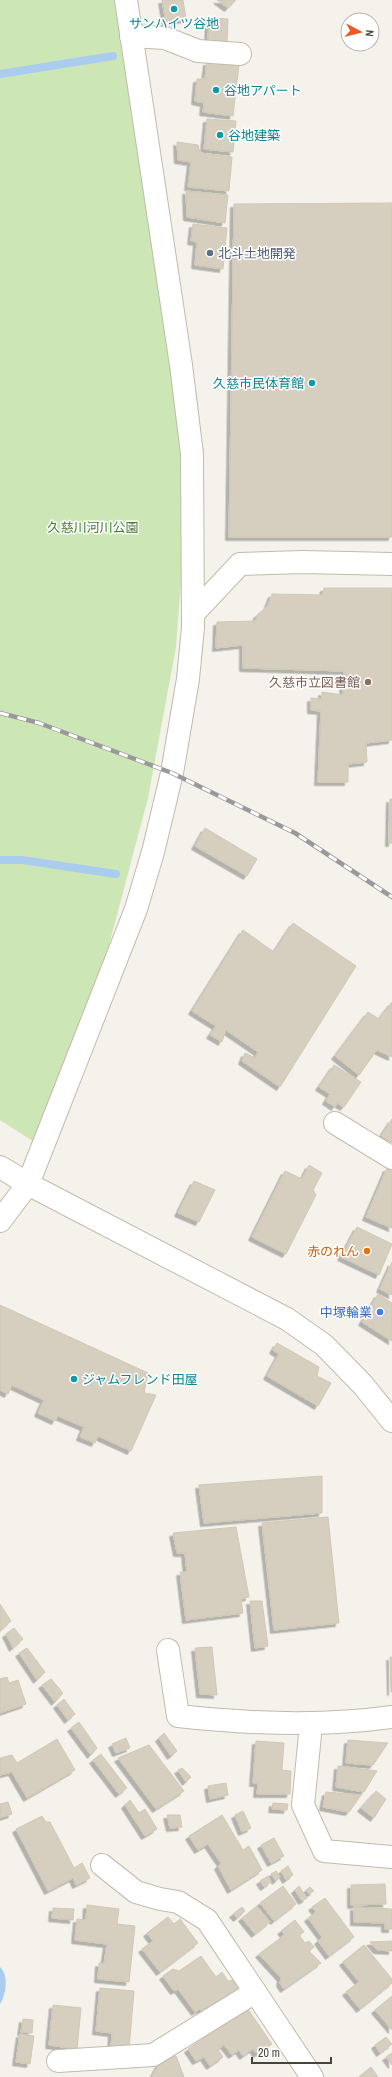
<svg xmlns="http://www.w3.org/2000/svg" width="392" height="2077" viewBox="0 0 392 2077" font-family="'Archivo Narrow','Noto Sans JP',sans-serif">
<defs>
<filter id="shadow"><feDropShadow dx="-3.5" dy="3.5" stdDeviation="0" flood-color="#0004"/></filter>
</defs>
<rect width="100%" height="100%" fill="#f4f2eb"/>
<path fill="#cce6b6" d="M0,0H118L171,352L186,516L176,647L148,798L109,945L76,1047L36,1143L0,1120Z"/>
<path fill="#ace" d="M0,1967C9,1975 6,1995 0,2004Z"/>
<g fill="none" stroke-linecap="round" stroke-linejoin="round">
<g stroke="#ace" stroke-width="8">
<path d="M0,74L113,56"/>
<path d="M0,860H22L116,874"/>
</g>
</g>
<g fill="#d6cfc0" stroke="#d0c8b4" filter="url(#shadow)">
<path d="M162,0H183L186,19L166,23Z"/>
<path d="M217,0H236L228,8Z"/>
<path d="M209,18L228,19L227,44L208,42Z"/>
<path d="M207,62L239,65L233,116L203,112L204,103L195,101L197,79H205Z"/>
<path d="M207,119L236,121L233,152L204,149Z"/>
<path d="M177,142L198,145L200,153L232,157L229,191L188,187L191,162L178,160Z"/>
<path d="M186,191L228,195L225,223L187,217Z"/>
<path d="M392,203V537H229L234,204Z"/>
<path d="M193,224L227,228L223,269L195,265L197,242L191,241Z"/>
<path d="M324,588H392V740L366,743L367,762L348,764V782H318L321,711L311,710V698L322,699V692L343,695L344,671L243,668V645L216,648L217,622L256,621L257,615L267,607L272,594L323,595Z"/>
<path d="M390,799H392V843H389Z"/>
<path d="M205,828L257,859L247,876L195,846Z"/>
<path d="M293,923L356,966L280,1087L242,1061L245,1053L255,1058L258,1052L226,1030L222,1042L210,1035L216,1026L192,1011L243,930L274,952Z"/>
<path d="M392,1002V1057L377,1050L359,1075L335,1056L368,1012L379,1019Z"/>
<path d="M334,1065L361,1082L344,1107L337,1103L335,1107L326,1101L330,1094L319,1087Z"/>
<path d="M392,1119V1143L381,1136Z"/>
<path d="M309,1165L322,1173L313,1190L316,1195L286,1254L252,1237L285,1171L302,1179Z"/>
<path d="M387,1168L392,1170V1228L366,1217Z"/>
<path d="M194,1181L215,1190L199,1222L178,1213Z"/>
<path d="M357,1227L392,1244L379,1275L341,1257Z"/>
<path d="M392,1262V1295L380,1289Z"/>
<path d="M378,1294L392,1303V1341L362,1322Z"/>
<path d="M0,1305L148,1373L144,1393L156,1395L131,1451L98,1436L95,1443L80,1437L84,1427L58,1416L55,1421L38,1413L44,1400L12,1385L8,1394L0,1390Z"/>
<path d="M277,1343L319,1367L317,1376L331,1383L318,1406L267,1376L279,1354L273,1350Z"/>
<path d="M322,1476V1513L204,1523L199,1485Z"/>
<path d="M328,1517L339,1623L274,1630L262,1523Z"/>
<path d="M236,1527L249,1597L241,1599L243,1613L186,1620L180,1572H187L185,1553H177L173,1533Z"/>
<path d="M250,1601H262L268,1646L255,1648Z"/>
<path d="M0,1604L11,1621L1,1630L0,1628Z"/>
<path d="M14,1628L23,1639L13,1648L6,1634Z"/>
<path d="M212,1647L217,1695L200,1694L195,1648Z"/>
<path d="M27,1648L45,1672L37,1680L19,1653Z"/>
<path d="M390,1657H392V1692H391Z"/>
<path d="M7,1677L9,1683L18,1680L26,1704L0,1713V1679Z"/>
<path d="M51,1679L63,1693L55,1702L42,1685Z"/>
<path d="M64,1699L75,1714L68,1720L57,1705Z"/>
<path d="M79,1722L97,1748L91,1755L71,1728Z"/>
<path d="M164,1733L177,1751L171,1756L159,1738Z"/>
<path d="M126,1738L130,1748L116,1753L112,1744Z"/>
<path d="M57,1739L75,1770L27,1798L12,1772L0,1775V1758L12,1755L17,1763Z"/>
<path d="M348,1740L388,1743L373,1765L346,1763Z"/>
<path d="M256,1741L284,1743L282,1770L291,1771L290,1794H257L258,1783H253Z"/>
<path d="M149,1745L184,1791L156,1809L118,1758Z"/>
<path d="M101,1754L127,1788L119,1794L93,1760Z"/>
<path d="M338,1766L377,1771L364,1792L336,1787Z"/>
<path d="M182,1768L191,1777L186,1782L178,1770Z"/>
<path d="M226,1783L228,1795L210,1799L208,1786Z"/>
<path d="M376,1791L386,1799L374,1818L361,1808Z"/>
<path d="M326,1792L361,1795L349,1812L323,1807Z"/>
<path d="M130,1800L139,1813L145,1809L157,1829L145,1836L125,1805Z"/>
<path d="M8,1802L12,1814L0,1818V1804Z"/>
<path d="M273,1803L288,1804L287,1810L272,1809Z"/>
<path d="M243,1811L251,1828L242,1832L235,1815Z"/>
<path d="M167,1815H180L182,1827L170,1828Z"/>
<path d="M222,1815L243,1850L249,1846L262,1870L231,1890L218,1866L221,1863L208,1844L198,1850L189,1836Z"/>
<path d="M42,1816L46,1822H50L74,1868L82,1863L90,1878L76,1885L73,1878L48,1891L16,1829Z"/>
<path d="M274,1838L284,1856L271,1863L261,1845Z"/>
<path d="M288,1866L293,1875L286,1880L281,1871Z"/>
<path d="M276,1871L280,1877L276,1881L271,1874Z"/>
<path d="M268,1876L271,1882L264,1887L260,1881Z"/>
<path d="M385,1884L386,1904L351,1905V1885Z"/>
<path d="M283,1886L296,1904L274,1921L260,1903Z"/>
<path d="M299,1886L307,1898L302,1901L295,1890Z"/>
<path d="M310,1887L314,1891L309,1894L306,1890Z"/>
<path d="M325,1898L354,1937L329,1956L318,1941L322,1937L308,1918L316,1912L312,1907Z"/>
<path d="M87,1905L119,1909L117,1924L135,1926L129,1982L98,1979L99,1963L104,1964L107,1944L75,1940L77,1919L86,1920Z"/>
<path d="M257,1906L270,1922L255,1934L242,1918Z"/>
<path d="M242,1907L245,1911L237,1918L233,1914Z"/>
<path d="M354,1907L392,1909V1929H385V1923L354,1922Z"/>
<path d="M53,1908L74,1909L73,1920L52,1918Z"/>
<path d="M168,1917L174,1924L180,1919L198,1943L160,1972L142,1949L153,1941L147,1933Z"/>
<path d="M295,1920L304,1932L299,1935L305,1943L309,1941L314,1947L309,1951L321,1963L284,1989L280,1983L281,1978L259,1954L282,1937L284,1934L281,1931Z"/>
<path d="M392,1941V1951L377,1950L370,1942Z"/>
<path d="M364,1945L392,1979V1983L360,2009L346,1992L359,1982L343,1962Z"/>
<path d="M201,1956L216,1977L222,1972L228,1981L233,1980L240,1990L205,2015L200,2009L195,2012L178,1989L174,1991L163,1976L173,1969L179,1971Z"/>
<path d="M100,1988L134,1991L129,2049L111,2048L112,2033L96,2031Z"/>
<path d="M392,1996V2030L375,2010Z"/>
<path d="M53,2005L81,2008L77,2049L49,2045Z"/>
<path d="M247,2008L272,2044L257,2054L253,2049L243,2056L239,2050L232,2055L224,2045L218,2050L223,2057L210,2066L204,2057L196,2061L188,2049Z"/>
<path d="M23,2019L33,2020L32,2033L21,2032Z"/>
<path d="M20,2034L34,2036L30,2064L16,2062Z"/>
<path d="M386,2037L392,2044L380,2053L375,2045Z"/>
<path d="M392,2053V2065L386,2057Z"/>
<path d="M176,2056L184,2077H152L160,2062Z"/>
<path d="M371,2067L378,2077H359Z"/>
</g>
<g fill="none" stroke-linecap="round" stroke-linejoin="round">
<defs>
<g id="minor">
<path d="M131,36L165,38L198,51L240,54"/>
<path d="M193,614L240,564L303,562L392,564"/>
<path d="M335,1123L392,1158"/>
<path d="M0,1167L28,1184L287,1319L324,1345L363,1385L392,1421"/>
<path d="M0,1221L28,1184L136,909L153,852L172,773L188,679L193,627L192,454L181,365L126,0"/>
<path d="M168,1650L178,1716C250,1724 321,1727 392,1717"/>
<path d="M311,1725L303,1805L324,1851L392,1857"/>
<path d="M102,1865L136,1892L160,1899L178,1902L207,1920L312,2077"/>
<path d="M58,2061L153,2055L255,1992"/>
</g>
</defs>
<use href="#minor" stroke="#c0bbad" stroke-width="24"/>
<use href="#minor" stroke="#fff" stroke-width="22"/>
<defs>
<path id="rail" d="M0,713L39,723L172,773L295,833L392,897"/>
</defs>
<use href="#rail" stroke="#999" stroke-width="4.5"/>
<use href="#rail" stroke="#fff" stroke-width="3" stroke-dasharray="9" stroke-linecap="butt"/>
</g>
<g fill="#0f9aa8" stroke="#fff" stroke-width="1.5">
<circle cx="174" cy="9" r="4"/>
<circle cx="216" cy="90" r="4"/>
<circle cx="220" cy="135" r="4"/>
<circle cx="312" cy="383" r="4"/>
<circle cx="74" cy="1379" r="4"/>
</g>
<circle fill="#5c6f8a" stroke="#fff" stroke-width="1.5" cx="210" cy="253" r="4"/>
<circle fill="#8d6e63" stroke="#fff" stroke-width="1.5" cx="368" cy="682" r="4"/>
<circle fill="#e8710a" stroke="#fff" stroke-width="1.5" cx="367" cy="1251" r="4"/>
<circle fill="#3f7fe0" stroke="#fff" stroke-width="1.5" cx="380" cy="1312" r="4"/>
<g text-anchor="middle" stroke-width="3" stroke-linejoin="round" paint-order="stroke">
<g font-size="13" fill="#0d838f" stroke="#fff" text-anchor="start">
<text x="174" y="28" text-anchor="middle">サンハイツ谷地</text>
<text x="224" y="95">谷地アパート</text>
<text x="228" y="140">谷地建築</text>
<text x="304" y="388" text-anchor="end">久慈市民体育館</text>
<text x="82" y="1384">ジャムフレンド田屋</text>
</g>
<g font-size="13" fill="#4e5e75" stroke="#fff" text-anchor="start">
<text x="218" y="258">北斗土地開発</text>
</g>
<g font-size="13" fill="#43782e" stroke="#fff">
<text x="93" y="532">久慈川河川公園</text>
</g>
<g font-size="13" fill="#785e54" stroke="#fff" text-anchor="end">
<text x="360" y="687">久慈市立図書館</text>
</g>
<g font-size="13" fill="#c56008" stroke="#fff" text-anchor="end">
<text x="359" y="1256">赤のれん</text>
</g>
<g font-size="13" fill="#366cbe" stroke="#fff" text-anchor="end">
<text x="372" y="1317">中塚輪業</text>
</g>
</g>
<g transform="translate(360 32) rotate(97)"><circle r="19" fill="#ffffff" stroke="#b6b4b0"/>
<path d="M0-3L7 15L0 10L-7 15Z" fill="#f05626"/>
<text y="-6" font-size="11" font-weight="bold" text-anchor="middle" fill="#484439">N</text>
</g>
<path d="M252 2057v6h79v-6" fill="none" stroke="#484439" stroke-width="2"/>
<text x="258" y="2057" font-size="12" fill="#484439" stroke="#ffffff" stroke-width="3" paint-order="stroke">20 m</text>
</svg>
